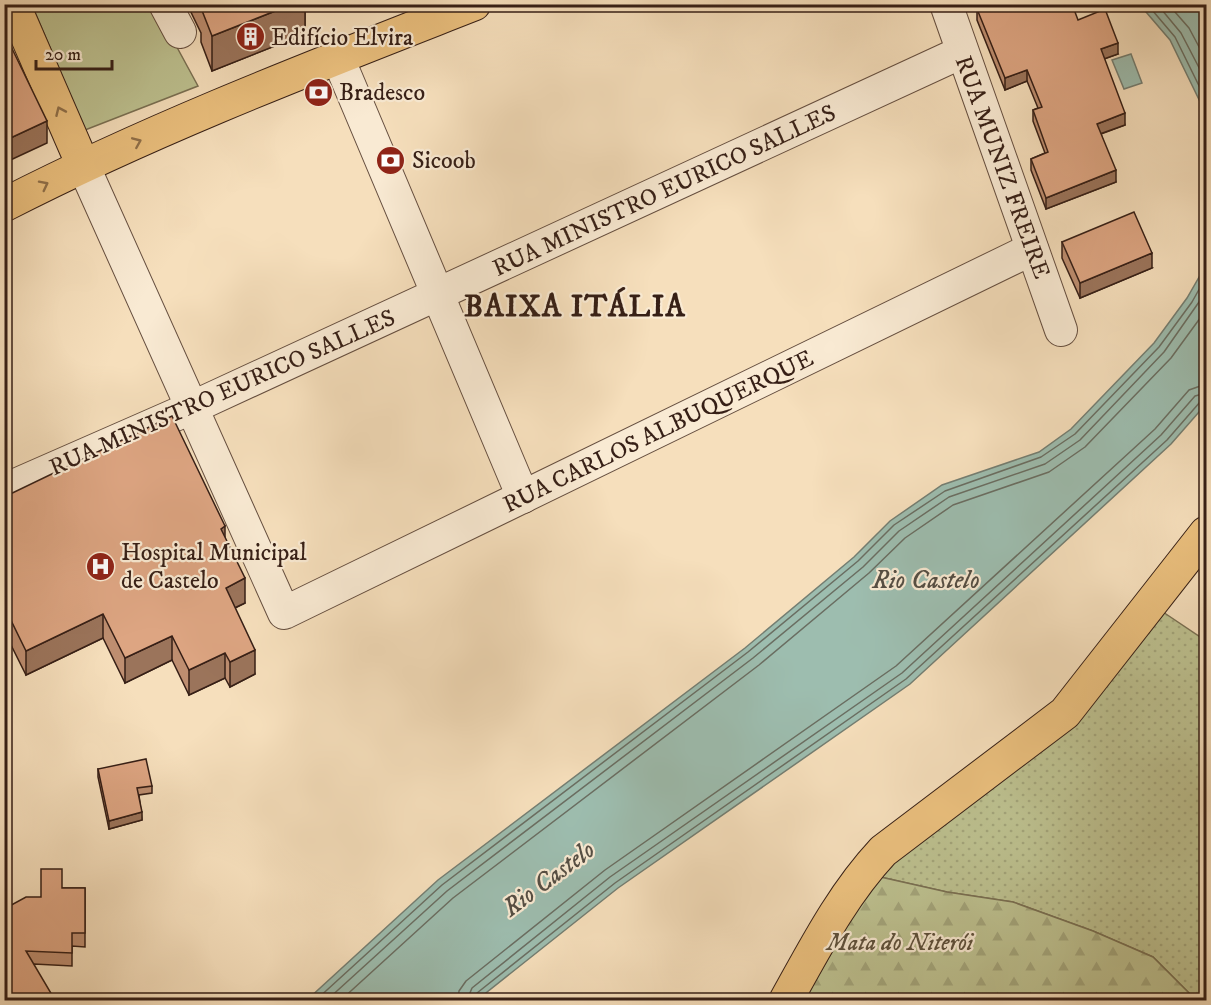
<svg xmlns="http://www.w3.org/2000/svg" width="1211" height="1005" viewBox="0 0 1211 1005" font-family="'IM FELL DW Pica',serif">
<defs>
<pattern id="grass-dots" width="8" height="8" patternUnits="userSpaceOnUse" patternTransform="scale(1.5)"><rect width="8" height="8" fill="#bdc190"/><path d="M2 2h.1M6 6h.1" fill="none" stroke="#a3a57b" stroke-width="1.8" stroke-linecap="round"/></pattern>
<pattern id="forest-firs" width="22" height="20" patternUnits="userSpaceOnUse" patternTransform="scale(1.5)"><rect width="22" height="20" fill="#bdc190"/><path d="M5 1l3.5 6h-7zM16 11l3.5 6h-7z" fill="#a3a57b"/></pattern>
</defs>
<rect width="100%" height="100%" fill="#f6dfbc"/>
<filter id="stains"><feTurbulence type="fractalNoise" baseFrequency=".00333" numOctaves="4"/><feColorMatrix values="0 0 0 0 .2 0 0 0 0 .09 0 0 0 0 .02 0 0 0 .5 -.17"/></filter>
<radialGradient id="worn" r=".72"><stop offset=".6" stop-color="#630" stop-opacity="0"/><stop offset="1" stop-color="#630" stop-opacity=".3"/></radialGradient>
<path fill="url(#grass-dots)" stroke="#7a7053" stroke-width="1.5" d="M1163,612L1206,641V1000H1196L1153,957L1093,931L1013,902L947,892L876,876Z"/>
<path fill="url(#forest-firs)" stroke="#7a7053" stroke-width="1.5" d="M876,876L947,892L1013,902L1093,931L1153,957L1196,1000H804Z"/>
<path fill="#bdc190" stroke="#7a7053" stroke-width="1.5" d="M32,5H154L198,86L85,130Z"/>
<g fill="#9dbdaf" stroke="#747e72" stroke-width="1.5">
<path d="M1140,5H1206V114L1170,40Z"/>
<path d="M1131,54L1142,83L1124,89L1112,60Z"/>
<path d="M1206,265V404L1171,444L910,684L618,888L477,1000H307L438,880L745,648L854,557L890,521L942,485L1039,452L1071,429L1154,343L1187,298Z"/>
</g>
<g fill="none" stroke-linecap="round" stroke-linejoin="round">
<g stroke="#6a6e62" stroke-width="1.5">
<path d="M1147,4L1175,37L1206,100"/>
<path d="M1157,4L1181,33L1206,81"/>
<path d="M1168,4L1189,28L1206,60"/>
<path d="M316,1000L442,885L748,652L858,561L894,525L945,491L1041,457L1075,434L1159,347L1192,302L1206,277"/>
<path d="M327,1000L447,891L753,658L863,567L899,531L949,497L1045,464L1080,440L1164,352L1206,292"/>
<path d="M341,1000L453,898L759,665L869,573L905,538L953,505L1049,472L1085,447L1171,358L1206,310"/>
<path d="M458,1000L459,991L466,981L605,870L896,666L1155,429L1189,390L1206,384"/>
<path d="M467,1000L472,988L610,877L902,673L1161,435L1195,396L1206,393"/>
<path d="M474,1000L477,993L615,883L906,679L1167,440L1200,402L1206,401"/>
</g>
<defs>
<g id="minor">
<path d="M165,4L180,32"/>
<path d="M946,4L1061,330"/>
<path d="M338,58L523,497"/>
<path d="M83,165L284,613L1032,249"/>
<path d="M4,490L191,408L962,52"/>
</g>
<g id="major">
<path d="M13,4L83,165"/>
<path d="M4,205C156,127 316,66 474,4"/>
<path d="M786,1000C815,948 842,895 883,851L1065,713L1206,533"/>
</g>
</defs>
<use href="#minor" stroke="#664f40" stroke-width="34"/>
<use href="#major" stroke="#361f16" stroke-width="35"/>
<use href="#minor" stroke="#f9ead3" stroke-width="32"/>
<use href="#major" stroke="#ebc07e" stroke-width="33"/>
</g>
<g fill="#be8e70" stroke="#361f16" stroke-width="1.5">
<path d="M187,4H305V34L212,71L201,42V33Z"/>
<path d="M977,9L1078,20L1118,54L1104,59L1125,125L1101,134L1116,182L1046,209L1031,170V159L1045,153L1033,121V110L1038,108L1027,81L1005,90L977,20Z"/>
<path d="M1062,242L1152,268L1080,298L1062,258Z"/>
<path d="M4,497L225,539L245,603L235,608L255,674L230,687L225,678L189,695L172,660L125,683L103,638L26,675L4,631Z"/>
<path d="M98,769L152,786V793L139,795L142,820L109,829L98,777Z"/>
<path d="M62,888H85V947L72,946V966L34,964L4,1000L41,897Z"/>
</g>
<g fill="#9b745b" stroke="#361f16" stroke-width="1.5">
<path d="M293,4H305V34L212,71V36Z"/>
<path d="M1118,43V54L1101,60V49Z"/>
<path d="M1027,70V81L1005,90V78Z"/>
<path d="M1125,113V125L1097,135V124Z"/>
<path d="M47,121V143L4,163V141Z"/>
<path d="M1116,170V182L1046,209V198Z"/>
<path d="M1152,253V268L1080,298V283Z"/>
<path d="M225,526V551L221,529Z"/>
<path d="M245,578V603L226,612V588Z"/>
<path d="M103,614V638L26,675V651Z"/>
<path d="M172,636V660L125,683V658Z"/>
<path d="M255,650V674L230,687V662Z"/>
<path d="M225,653V678L189,695V670Z"/>
<path d="M142,812V820L109,829V821Z"/>
</g>
<g fill="#dda582" stroke="#361f16" stroke-width="1.5">
<path d="M203,4H293L212,36L201,8L204,6Z"/>
<path d="M989,4H1072L1078,20L1105,9L1118,43L1101,49L1125,113L1097,124L1116,170L1046,198L1031,159L1048,152L1033,110L1042,107L1027,70L1005,78L977,9Z"/>
<path d="M4,32L47,121L4,141Z"/>
<path d="M1134,212L1152,253L1080,283L1062,242Z"/>
<path d="M172,416L225,526L221,529L245,578L226,588L255,650L230,662L225,653L189,670L172,636L125,658L103,614L26,651L4,606V497Z"/>
<path d="M146,759L152,786L137,788L142,812L109,821L98,769Z"/>
<path d="M41,869H62V888H85V933H72V953L26,951L55,1000H4V909L26,897H41Z"/>
</g>
<defs><path id="oneway-chevron" d="M-2-3.5L2.5 0L-2 3.5" fill="none" stroke-width="1.6" stroke-linecap="round" stroke-linejoin="round" transform="scale(1.5)"/></defs>
<g stroke="#90704a">
<use href="#oneway-chevron" transform="translate(60 111) rotate(-114)"/>
<use href="#oneway-chevron" transform="translate(137 142) rotate(-23)"/>
<use href="#oneway-chevron" transform="translate(44 185) rotate(-27)"/>
</g>
<defs>
<symbol id="building-disc" viewBox="-11 -11 22 22"><circle r="9.5" fill="#8f2418" stroke="#f9ead3"/><path d="M-4-6H4V6H1V3H-1V6H-4ZM-2.5-4.3h1.7v1.8h-1.7ZM.8-4.3h1.7v1.8H.8ZM-2.5-1h1.7V.8h-1.7ZM.8-1h1.7V.8H.8Z" fill="#fff"/></symbol>
<symbol id="bank-disc" viewBox="-11 -11 22 22"><circle r="9.5" fill="#8f2418" stroke="#f9ead3"/><path d="M-6-4H6V4H-6ZM0-2.3a2.3 2.3 0 1 0 0 4.6a2.3 2.3 0 1 0 0-4.6Z" fill="#fff"/></symbol>
<symbol id="hospital-disc" viewBox="-11 -11 22 22"><circle r="9.5" fill="#8f2418" stroke="#f9ead3"/><path d="M-5-5h3v3.5h4V-5h3V5h-3V1.5h-4V5h-3Z" fill="#fff"/></symbol>
</defs>
<g fill-rule="evenodd">
<use href="#building-disc" x="234" y="20" width="33" height="33"/>
<use href="#bank-disc" x="302" y="76" width="33" height="33"/>
<use href="#bank-disc" x="374" y="144" width="33" height="33"/>
<use href="#hospital-disc" x="84" y="550" width="33" height="33"/>
</g>
<g text-anchor="middle" stroke-width="4.5" stroke-linejoin="round" paint-order="stroke">
<g font-size="24" fill="#361f16" stroke="#f9ead3" text-anchor="start">
<text x="271" y="45">Edifício Elvira</text>
<text x="339" y="100">Bradesco</text>
<text x="412" y="168">Sicoob</text>
<text x="121" y="560">Hospital Municipal<tspan x="121" dy="28">de Castelo</tspan></text>
</g>
<g font-size="24" fill="#361f16" stroke="#f9ead3">
<text transform="translate(1003 167) rotate(70)" y="8">RUA MUNIZ FREIRE</text>
<text transform="translate(664 190) rotate(-25)" y="8">RUA MINISTRO EURICO SALLES</text>
<text transform="translate(222 392) rotate(-24)" y="8">RUA MINISTRO EURICO SALLES</text>
<text transform="translate(658 431) rotate(-26)" y="8">RUA CARLOS ALBUQUERQUE</text>
</g>
<g font-size="24" font-style="italic" fill="#5e503b" stroke="#f9ead3">
<text x="900" y="950">Mata do Niterói</text>
</g>
<g font-size="26" font-style="italic" fill="#554e44" stroke="#f9ead3">
<text x="926" y="588">Rio Castelo</text>
<text transform="translate(548 878) rotate(-37)" y="9">Rio Castelo</text>
</g>
<g font-size="30" font-weight="bold" letter-spacing="1.5" fill="#361f16" stroke="#f9ead3">
<text x="575" y="316">BAIXA ITÁLIA</text>
</g>
</g>
<rect width="1211" height="1005" fill="none" stroke="#f6dfbc" stroke-width="24"/>
<rect x="6" y="6" width="1199" height="993" fill="none" stroke="#361f16" stroke-width="3"/>
<rect x="12" y="12" width="1187" height="981" fill="none" stroke="#361f16" stroke-width="1.5"/>
<path d="M36 60v9h76v-9" fill="none" stroke="#361f16" stroke-width="3"/>
<text x="45" y="60" font-size="18" fill="#361f16" stroke="#f9ead3" stroke-width="4.5" paint-order="stroke">20 m</text>
<rect width="100%" height="100%" filter="url(#stains)"/>
<rect width="100%" height="100%" fill="url(#worn)"/>
</svg>
